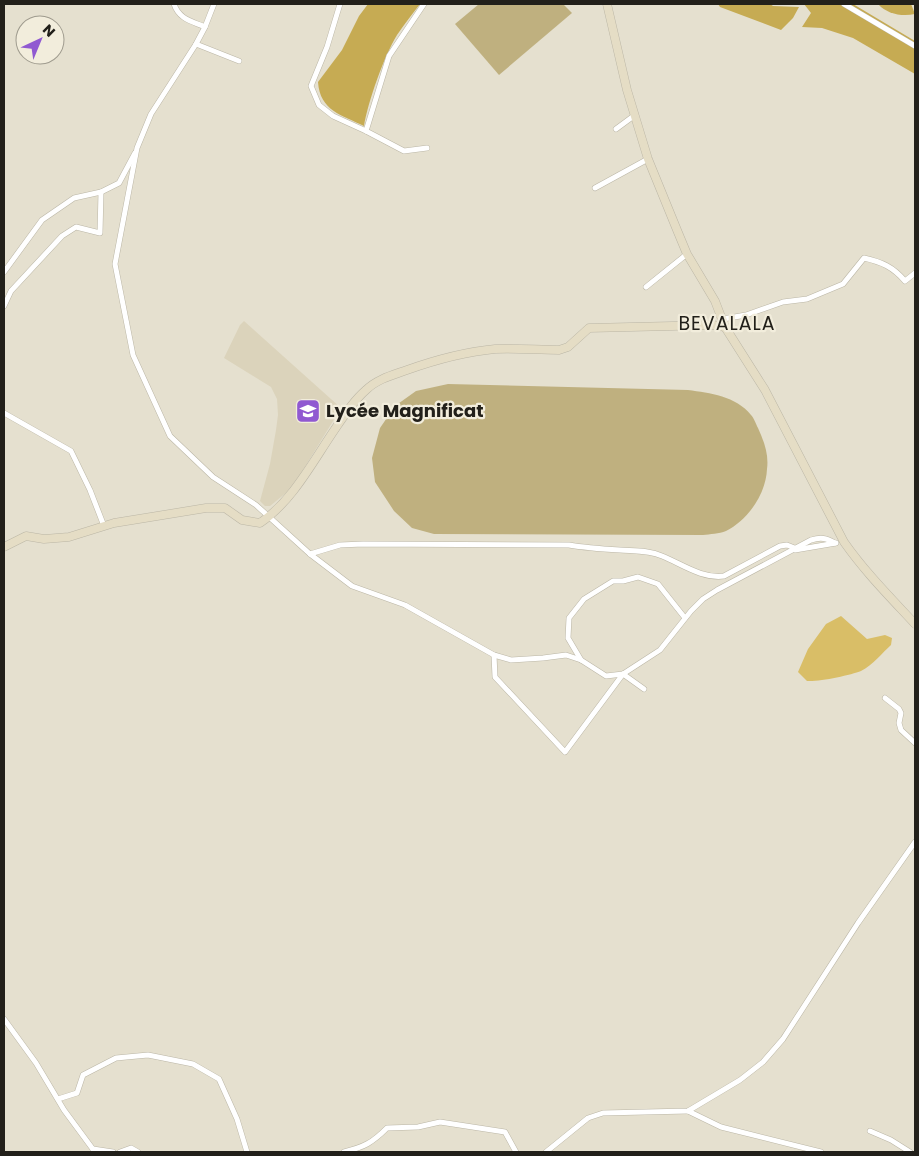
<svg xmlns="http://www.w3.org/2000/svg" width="919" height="1156" viewBox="0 0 919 1156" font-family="Poppins,sans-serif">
<rect width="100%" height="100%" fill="#e5e0cf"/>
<path fill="#dbd3bb" d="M244,321L341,408L292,488L270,506H265L260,501L270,464L276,430L278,415L277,399L271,387L224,358L240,325Z"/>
<g fill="#bfb07f">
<path d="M479,4H563L572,13L499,75L455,24Z"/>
<path d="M448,384L688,390C710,393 736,396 751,415C754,418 756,424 758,428C764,441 769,455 767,469C766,494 748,520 726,531C719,534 710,534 703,535L434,534L412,528L394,511L375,482L372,458L380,428L395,406L416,391Z"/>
</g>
<g fill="#c6ab53">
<path d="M368,4H420C412,14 404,25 397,35C384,56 368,102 364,126C342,115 320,111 318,82L342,50L359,16Z"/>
<path d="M718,4H770L773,6L799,7L793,18L781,30L720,7Z"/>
<path d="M804,4H853L915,41V74L853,38L822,28L802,27L811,13Z"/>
<path d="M878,4H911L915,14C902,17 887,14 878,4Z"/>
</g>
<path fill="#d9be67" d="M841,616L867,639L885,635L892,638L891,645C882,653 873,665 861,671C851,675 819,682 807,681L798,672L808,649L826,624Z"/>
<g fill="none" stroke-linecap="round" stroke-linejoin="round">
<defs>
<g id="street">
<path d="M174,4C179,19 191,21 205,27"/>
<path d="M214,4L205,27L196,44L151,114L137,148L115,264L133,355L170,436L213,477L256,505L310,554L352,586L405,605L494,655L511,660L543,658L566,655L581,660L606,676L623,674L660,650L691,611L703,599L717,590L811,540C821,537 826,538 835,543"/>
<path d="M340,4L327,47L311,86L319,105L333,116L366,131L404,151L427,148"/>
<path d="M844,4L915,46"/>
<path d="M196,44L239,61"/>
<path d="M616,129L635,115"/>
<path d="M366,131L389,56L424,4"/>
<path d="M595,188L648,159"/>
<path d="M4,272L42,220L74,198L101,192L119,183L135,153"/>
<path d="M646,287L687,254"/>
<path d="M4,306L11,291L62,236L76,227L100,233L101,192"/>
<path d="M723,319L746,315L783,302L807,299L843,284L864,258C882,262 893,267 905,281L915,273"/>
<path d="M4,413L71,451L90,490L104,526"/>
<path d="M795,550L836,543"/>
<path d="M310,554L340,545L363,544L569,545C586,548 603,549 620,550C634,551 649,550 662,556C682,564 702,579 724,576L780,546L787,545L797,549"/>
<path d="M494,655L495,677L565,752L623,674L644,689"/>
<path d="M581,660L568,638L569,618L584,599L613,581H623L638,577L658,584L685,618"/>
<path d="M885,698L899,709L901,713L899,723L901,730L915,743"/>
<path d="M4,1019L36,1063L64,1110L95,1152"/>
<path d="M58,1099L77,1093L83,1075L116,1058L148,1055L193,1064L219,1079L237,1119L247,1152"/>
<path d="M688,1111L721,1127L821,1152"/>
<path d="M870,1131L891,1140L910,1152"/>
<path d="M93,1149L113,1152"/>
<path d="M120,1152L131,1148L138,1152"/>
<path d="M344,1152C364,1147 372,1143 387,1128L418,1127L440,1122L505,1132L516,1152"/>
<path d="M546,1152L588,1118L603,1113L688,1111L740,1080L763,1062L783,1039L858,923L915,842"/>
</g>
<g id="secondary">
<path d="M607,4L627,90L648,159L677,230L687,254L715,301L725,327L765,390L844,542C865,572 890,597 915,624"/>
<path d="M4,547L26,536L44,539L69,537L114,523L206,508H225L242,520L260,523C291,502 311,465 331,435C342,419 352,402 366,390C377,379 393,375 407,370C435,360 464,352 495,349C516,348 538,350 559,350L568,347L589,328L713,325L725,327"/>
</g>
</defs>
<use href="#street" stroke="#bbb6a6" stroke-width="6"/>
<use href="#secondary" stroke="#bbb6a6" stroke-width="9"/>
<use href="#street" stroke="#fff" stroke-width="5"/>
<use href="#secondary" stroke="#e5ddc5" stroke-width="8"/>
</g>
<defs>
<symbol id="school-square" viewBox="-11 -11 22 22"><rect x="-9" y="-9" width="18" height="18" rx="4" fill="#9059d1" stroke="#f2eddc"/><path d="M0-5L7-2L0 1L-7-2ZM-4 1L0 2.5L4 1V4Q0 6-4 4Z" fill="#fff"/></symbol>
</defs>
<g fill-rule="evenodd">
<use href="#school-square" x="294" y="397" width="28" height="28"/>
</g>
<g text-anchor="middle" stroke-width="4.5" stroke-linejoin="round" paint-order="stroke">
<g font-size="18" font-weight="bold" fill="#22201a" stroke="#f2eddc" text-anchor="start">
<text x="326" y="417">Lycée Magnificat</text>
</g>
<g font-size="19" letter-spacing="1" fill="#22201a" stroke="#f2eddc">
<text x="727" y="330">BEVALALA</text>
</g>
</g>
<rect width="919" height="1156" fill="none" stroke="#22201a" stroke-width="10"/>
<g transform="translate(40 40) rotate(44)"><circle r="24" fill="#f2eddc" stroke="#9f9b8e"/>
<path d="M0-4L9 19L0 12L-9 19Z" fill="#9059d1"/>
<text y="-8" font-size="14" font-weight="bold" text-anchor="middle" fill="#22201a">N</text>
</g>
</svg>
